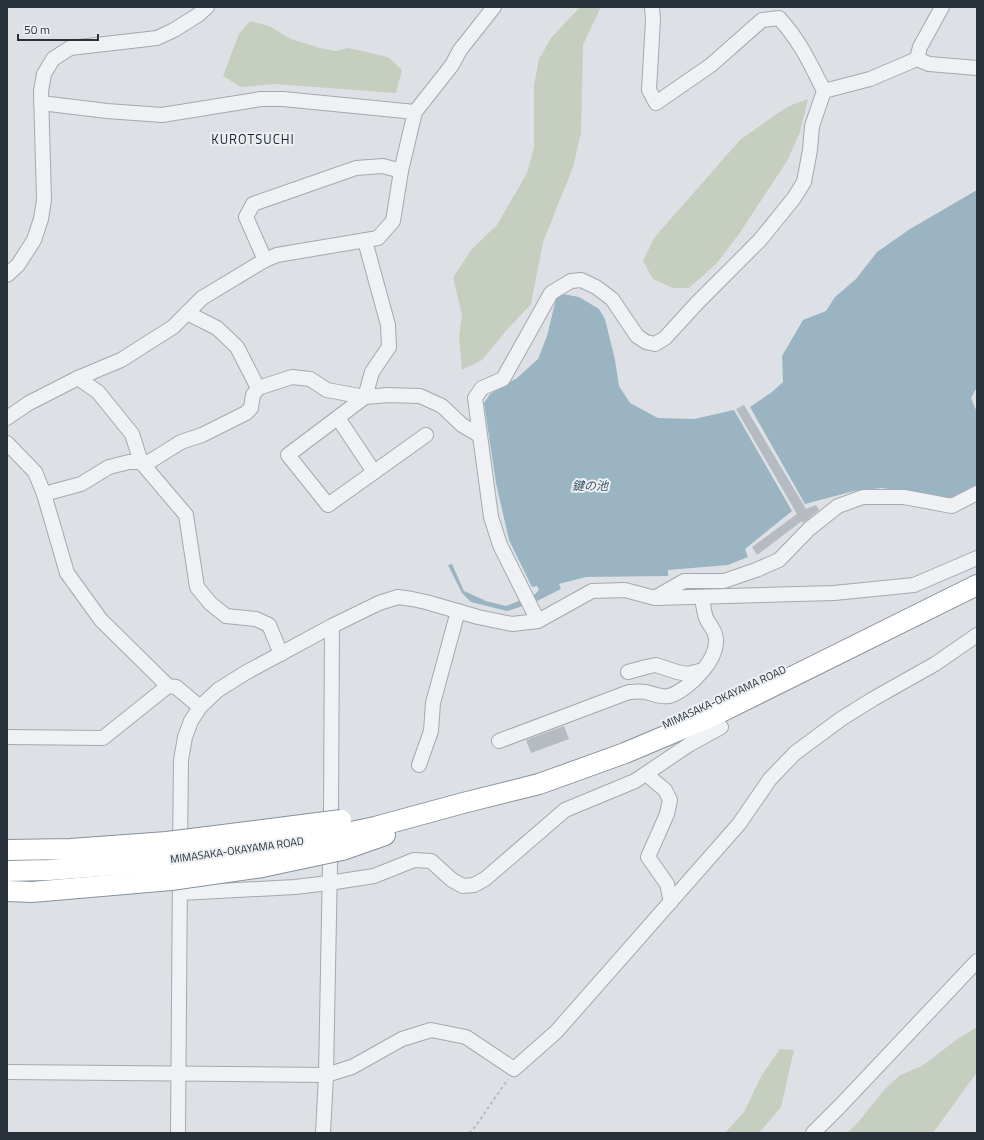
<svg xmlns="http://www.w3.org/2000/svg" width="984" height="1140" viewBox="0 0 984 1140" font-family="'Titillium Web','Noto Sans JP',sans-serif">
<rect width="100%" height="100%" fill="#dde1e5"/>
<g fill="#c5cebf">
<path d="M580,7H601L583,45L581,133L573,167L543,242L531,304L505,332L482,360L462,370L459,337L462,314L453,278L471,250L497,225L527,173L534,147V86L539,59L551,38Z"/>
<path d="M250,21L269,26L291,39L320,48L335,51L349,48L388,57L402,70L396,93L275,84L241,87L223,76L239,34Z"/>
<path d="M808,99L800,132L787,161L739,234L716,264L689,288H673L653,279L643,261L654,238L740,140L778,113L789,106Z"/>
<path d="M977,1027V1072L933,1133H847L860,1120L885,1089L900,1075L922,1066L959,1038Z"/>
<path d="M780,1049L794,1050L781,1107L759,1133H725L744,1112L762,1075Z"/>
</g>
<g fill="#9bb4c1">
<path d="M977,190V387L971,398L977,412V487L961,497L942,498L882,488L854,491L805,504L750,407L772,392L783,382L782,356L803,320L826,311L835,297L856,279L877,252L910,229Z"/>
<path d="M563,294L579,297L599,309L605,319L615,360L619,386L630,403L658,418L694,419L734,410L792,511L745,549L748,557L728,565L668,570V576L586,577L559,584L561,589L535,602L507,611L471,602L462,593L448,565L452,564L464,591L486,601L506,606L534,595L539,590L537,586L532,587L509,540L496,483L484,403L490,394L517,378L538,359L547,336L556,299Z"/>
</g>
<g fill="#b5bbc1">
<path d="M744,405L806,509L816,505L819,510L803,523L802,521L757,555L752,547L797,514L736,409Z"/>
<path d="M564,726L569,739L531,753L526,740Z"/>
</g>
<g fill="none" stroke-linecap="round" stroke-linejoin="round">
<defs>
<g id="minor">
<path d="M917,59L920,47L942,7"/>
<path d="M824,91L870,79L917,59L929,64L977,68"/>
<path d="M41,103L107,111L162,115L261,99H283L415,112"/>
<path d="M365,241L388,325L389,347L372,372L365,397L288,455L328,505L426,435"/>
<path d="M265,260L246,217L253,204L356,168L383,166L401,171"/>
<path d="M7,275L18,265L34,240L41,219L44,200L41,91L44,74L53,59L70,48L157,38L174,30L198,15L207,7"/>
<path d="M187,313L217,328L237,347L258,388L292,377L310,379L327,390L365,397L388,395L420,396L442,406L462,425L479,435"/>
<path d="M78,378L98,392L132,434L141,462L186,515L197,587L210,603L226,616L256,619L269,625L281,654"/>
<path d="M7,418L29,403L78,378L121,360L173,327L202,298L265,260L277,255L378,238L393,221L401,171L415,112L452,65L460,50L494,7"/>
<path d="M338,418L374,472"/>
<path d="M7,443L35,472L44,494L67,573L101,620L168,686L176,687L200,707"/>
<path d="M44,494L81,484L109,467L129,462H149L181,442L202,435L246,413L251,408L253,395L258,388"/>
<path d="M658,596L684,581H724L756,570L779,560L809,529L838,506L863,497H904L952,506L977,493"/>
<path d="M538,621L500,545L491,517L475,398L482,388L503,379L551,293L571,281L581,280L596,287L612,299L637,336L646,342L655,344L665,338L697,303L760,240L794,198L804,182L810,150L812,126L824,91C810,63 800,41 779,18L762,20L711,65L656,103L649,90L653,20L652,7"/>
<path d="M628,672L646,667L656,665L677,672L688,674L703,670"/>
<path d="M7,737L103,738L168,686"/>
<path d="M499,741L629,692C634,692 640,691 645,692C652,693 661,698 669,696C689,690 722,657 715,634C713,628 708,623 706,618C704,612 703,604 702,597"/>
<path d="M419,765L431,731L433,703L458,611"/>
<path d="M646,774L665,790L670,800L667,814L648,857L667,884L671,902"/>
<path d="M180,849L181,760L185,737L191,721L200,707L218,690L245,673L332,626L379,603L398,597L412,599L426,602L478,617L512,624L538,621L592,591L625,590L655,598L834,593L914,585L977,558"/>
<path d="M180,893L295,887L329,883L374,876L414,860L431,861L452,880L463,886L474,885L485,879L565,810L635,781L690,744L721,727"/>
<path d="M7,1072L326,1075L352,1067L402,1039L431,1030L466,1037L514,1069L556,1032L739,824L770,779L795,753L841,719L873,699L935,664L977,635"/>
<path d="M178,1133L180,869"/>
<path d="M323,1133L326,1075L331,812L332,626"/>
<path d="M813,1133L841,1105L977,961"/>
</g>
<g id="highway">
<path d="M342,834L375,827L463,803L539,784L625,753L715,715L977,585"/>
<path d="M7,850L71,849L167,842"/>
<path d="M342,850L385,835"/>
<path d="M7,871L49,870L168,861"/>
<path d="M7,891L32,892L171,880"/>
</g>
</defs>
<use href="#minor" stroke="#a3a9ae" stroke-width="16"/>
<use href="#highway" stroke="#86919a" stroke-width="22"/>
<path stroke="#b7bbc0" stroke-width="2" stroke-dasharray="3 3" stroke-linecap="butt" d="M469,1133L475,1127L508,1079"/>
<use href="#minor" stroke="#eff1f4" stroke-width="14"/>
<use href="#highway" stroke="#fff" stroke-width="20"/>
<defs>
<g id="highway-bridge">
<path d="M167,842L341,820"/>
<path d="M168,861L261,848L342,834"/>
<path d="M171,880L262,867L342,850"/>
</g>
</defs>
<use href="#highway-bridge" stroke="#86919a" stroke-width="22" stroke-linecap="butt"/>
<use href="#highway-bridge" stroke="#fff" stroke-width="20"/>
</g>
<g text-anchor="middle" stroke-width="4" stroke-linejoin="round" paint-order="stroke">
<g font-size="11" fill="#283139" stroke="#ecf0f3">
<text transform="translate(724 697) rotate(-25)" y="4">MIMASAKA-OKAYAMA ROAD</text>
<text transform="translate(237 850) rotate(-8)" y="4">MIMASAKA-OKAYAMA ROAD</text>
</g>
<g font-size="12" font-style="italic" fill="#375668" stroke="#ecf0f3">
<text x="590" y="490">鍵の池</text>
</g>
<g font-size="13" letter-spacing="1" fill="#1a222a" stroke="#ecf0f3">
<text x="253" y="144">KUROTSUCHI</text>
</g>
</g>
<rect width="984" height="1140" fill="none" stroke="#283139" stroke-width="16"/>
<path d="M18 34v6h80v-6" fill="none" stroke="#283139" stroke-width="2"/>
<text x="24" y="34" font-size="12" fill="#283139" stroke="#ecf0f3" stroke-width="3" paint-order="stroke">50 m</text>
</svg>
